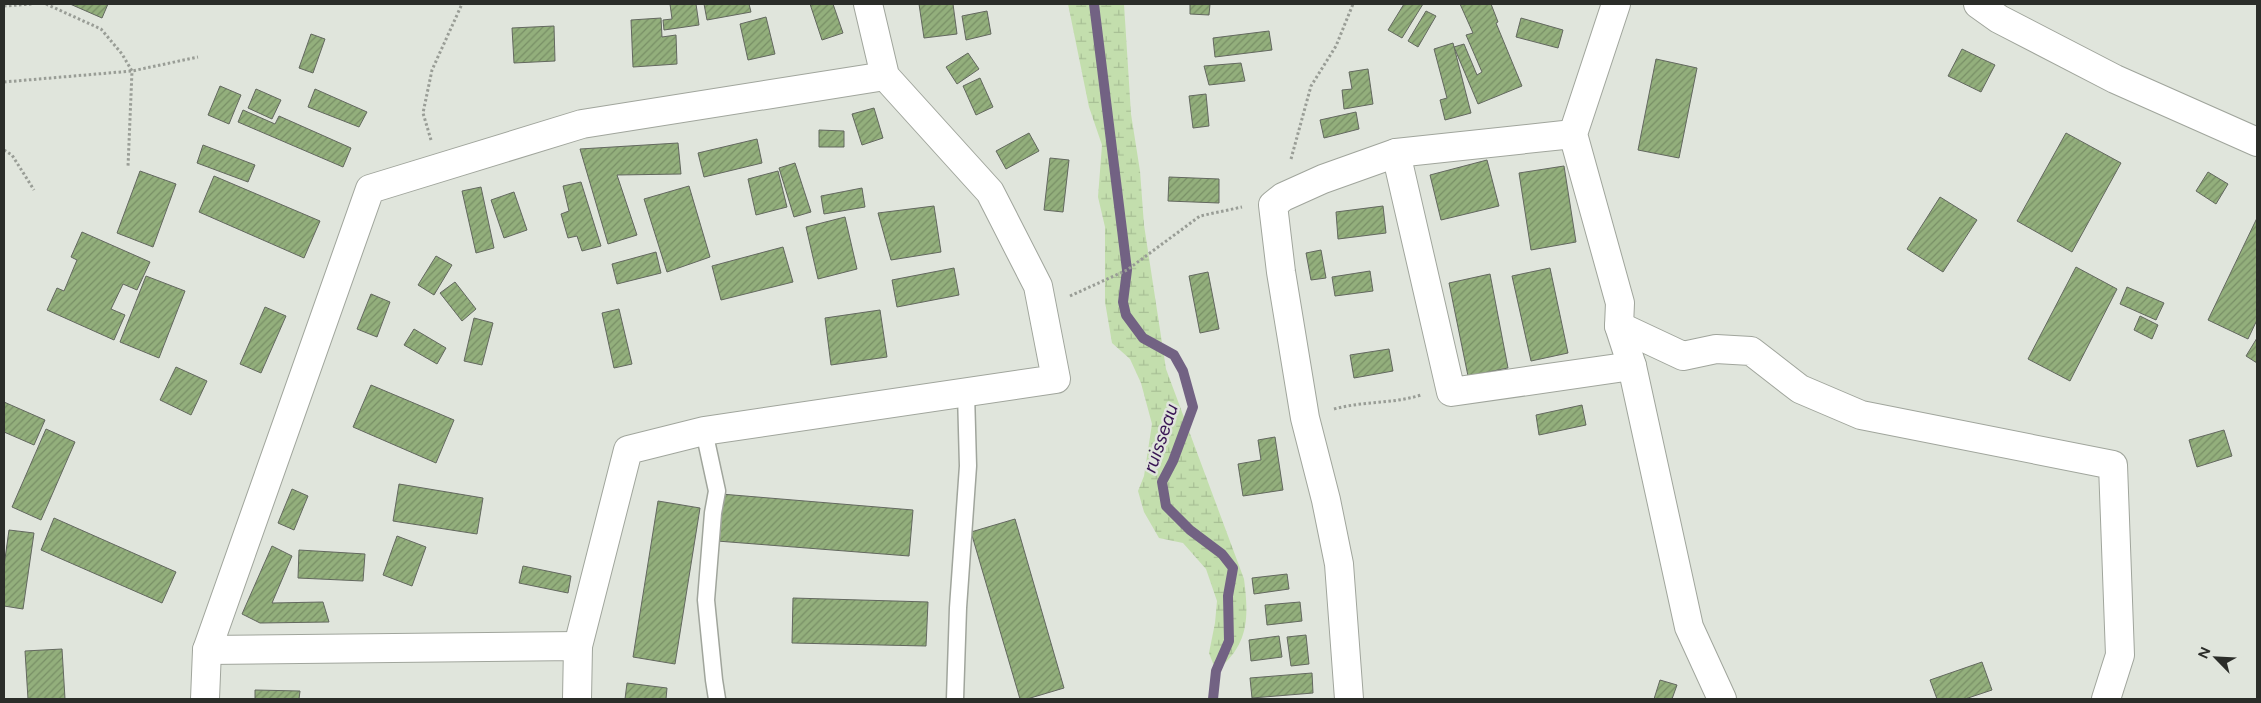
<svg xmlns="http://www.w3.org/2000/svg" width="2261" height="703" viewBox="0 0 2261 703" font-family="Figtree,sans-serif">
<defs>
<pattern id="wetland-marsh" width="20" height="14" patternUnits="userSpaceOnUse" patternTransform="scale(1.25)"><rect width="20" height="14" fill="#c3dead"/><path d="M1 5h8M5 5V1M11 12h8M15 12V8" fill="none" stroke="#a8bf95"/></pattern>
<pattern id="building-hatch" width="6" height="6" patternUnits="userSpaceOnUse" patternTransform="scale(1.25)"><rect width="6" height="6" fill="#93af7c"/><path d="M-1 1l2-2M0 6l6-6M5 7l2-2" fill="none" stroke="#788f66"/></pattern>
</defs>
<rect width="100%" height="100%" fill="#e0e5dc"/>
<path fill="url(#wetland-marsh)" d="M1068,4H1124L1131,114L1140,171L1144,225L1166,369L1244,579C1249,618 1249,645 1216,671L1209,653L1215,623L1217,601L1206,569L1183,543L1159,538L1144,512L1138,491L1144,476L1152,424L1141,383L1130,359L1112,343L1105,302V227L1098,197L1102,145L1089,107Z"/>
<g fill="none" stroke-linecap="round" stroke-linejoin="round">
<path stroke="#726283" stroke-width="10" d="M1094,4L1127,270L1123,302L1126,315L1143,338L1174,355L1183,371L1193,407L1173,461L1162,482L1166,506L1190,530L1222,554L1233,568L1228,596L1229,641L1216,671L1213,699"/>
</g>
<g fill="url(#building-hatch)" stroke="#63685f">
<path d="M70,4H108L102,18Z"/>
<path d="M670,4H696L699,25L664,30L663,20L672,19Z"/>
<path d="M704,4H749L751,12L707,20Z"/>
<path d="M810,4H833L843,33L822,40Z"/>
<path d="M919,4H953L957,34L924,38Z"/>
<path d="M1190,4H1210L1209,15L1190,14Z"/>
<path d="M1404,4H1423L1402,38L1388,30Z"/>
<path d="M1460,4H1491L1498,22L1496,23L1522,86L1478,104L1454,47L1464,44L1477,75L1482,72L1466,35L1473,33Z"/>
<path d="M987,11L991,34L966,40L962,16Z"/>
<path d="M1426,11L1436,16L1418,47L1408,41Z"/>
<path d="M766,17L775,54L748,60L740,24Z"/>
<path d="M661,18L662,37L676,35L677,64L633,67L631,20Z"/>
<path d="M1521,18L1563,30L1558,48L1516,37Z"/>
<path d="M554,26L555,61L514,63L512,28Z"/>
<path d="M1269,31L1272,50L1215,57L1213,38Z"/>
<path d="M311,34L325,39L313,73L299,68Z"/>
<path d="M1453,43L1471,113L1445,120L1440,100L1447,98L1434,49Z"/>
<path d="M1962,49L1995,65L1981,92L1948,76Z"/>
<path d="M968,53L979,69L957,84L946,67Z"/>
<path d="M1656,59L1697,68L1679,158L1638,150Z"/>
<path d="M1241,63L1245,81L1209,85L1204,66Z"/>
<path d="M1368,69L1373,104L1344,109L1342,90L1352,89L1349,72Z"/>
<path d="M980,78L993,107L976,115L963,86Z"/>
<path d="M220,86L241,95L229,124L208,115Z"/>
<path d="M256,89L281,100L272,119L248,108Z"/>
<path d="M315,89L367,112L359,127L308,107Z"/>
<path d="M1206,94L1209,126L1193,128L1189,96Z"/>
<path d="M874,108L883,138L862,145L852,114Z"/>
<path d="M243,110L275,124L279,116L351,148L343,167L238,122Z"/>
<path d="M1356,112L1359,129L1324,138L1320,120Z"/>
<path d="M819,130L844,131V147H819Z"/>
<path d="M1029,133L1039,151L1006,169L996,151Z"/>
<path d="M2066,133L2121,163L2072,252L2017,221Z"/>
<path d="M757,139L762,163L704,177L698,153Z"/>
<path d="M678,143L681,174L617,175L637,235L608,244L580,149Z"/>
<path d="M203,145L255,165L248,182L197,163Z"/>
<path d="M1050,158L1069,160L1063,212L1044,210Z"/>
<path d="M1487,160L1499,206L1441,220L1430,175Z"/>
<path d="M795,163L811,212L794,217L779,168Z"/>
<path d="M1564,166L1576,242L1531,250L1519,173Z"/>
<path d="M140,171L176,184L153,247L117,233Z"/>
<path d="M778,171L787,207L756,215L748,179Z"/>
<path d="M2208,172L2228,184L2216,204L2196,191Z"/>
<path d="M214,176L320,221L304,258L199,212Z"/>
<path d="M1169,177L1219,179V203L1168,201Z"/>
<path d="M581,182L601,246L582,251L577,236L568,238L561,214L569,211L563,186Z"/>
<path d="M689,186L710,257L667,272L644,199Z"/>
<path d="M481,187L494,248L476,253L462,191Z"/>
<path d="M862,188L865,207L824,214L821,196Z"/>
<path d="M514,192L527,230L504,238L491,200Z"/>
<path d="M1940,197L1977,220L1943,272L1907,249Z"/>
<path d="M934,206L941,252L891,260L878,213Z"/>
<path d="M1383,206L1386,233L1338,239L1336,212Z"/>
<path d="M845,217L857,269L818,279L806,227Z"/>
<path d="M2257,218V320L2248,339L2208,320Z"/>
<path d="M82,232L150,262L137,290L123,284L111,309L125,315L114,340L47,310L57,288L64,291L77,260L71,257Z"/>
<path d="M783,247L793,282L721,300L712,266Z"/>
<path d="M1321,250L1326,278L1311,280L1306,253Z"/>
<path d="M656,252L661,273L617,284L612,264Z"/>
<path d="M436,256L452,265L434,295L418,285Z"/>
<path d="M2076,267L2117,289L2070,381L2028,359Z"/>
<path d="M954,268L959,295L897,307L892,280Z"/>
<path d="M1550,268L1568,353L1531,361L1512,276Z"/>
<path d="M1370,271L1373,291L1335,296L1332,277Z"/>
<path d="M1208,272L1219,329L1200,333L1189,276Z"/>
<path d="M1490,274L1508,368L1468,376L1449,283Z"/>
<path d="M146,276L185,291L159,358L120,342Z"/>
<path d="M455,282L476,309L462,321L440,293Z"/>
<path d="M2127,287L2164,303L2156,320L2120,304Z"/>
<path d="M371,294L390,302L377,337L357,329Z"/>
<path d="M265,307L286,316L261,373L240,364Z"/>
<path d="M619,309L632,364L614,368L602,313Z"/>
<path d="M880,310L887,357L831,365L825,318Z"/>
<path d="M2140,316L2158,325L2152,339L2134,330Z"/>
<path d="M474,318L493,323L482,365L464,361Z"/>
<path d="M414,329L446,348L437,364L404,345Z"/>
<path d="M2257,338V363L2246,356Z"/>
<path d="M1389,349L1393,371L1354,378L1350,355Z"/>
<path d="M176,367L207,381L191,415L160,400Z"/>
<path d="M371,385L454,420L436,463L353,427Z"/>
<path d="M4,402L45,420L34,445L4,432Z"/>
<path d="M1582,405L1586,425L1539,435L1536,415Z"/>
<path d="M46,429L75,442L41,520L12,507Z"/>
<path d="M2224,430L2232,456L2197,467L2189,440Z"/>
<path d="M1275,437L1283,490L1243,496L1238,464L1261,460L1258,440Z"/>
<path d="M399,484L483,498L477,534L393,521Z"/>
<path d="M292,489L308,496L294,530L278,523Z"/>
<path d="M721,494L913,510L909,556L717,541Z"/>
<path d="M658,501L700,508L675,664L633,657Z"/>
<path d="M54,518L176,572L162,603L41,550Z"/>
<path d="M1015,519L1064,688L1027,699H1020L971,532Z"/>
<path d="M9,530L34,533L23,609L4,606V566Z"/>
<path d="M397,536L426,547L412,586L383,575Z"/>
<path d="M272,546L292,556L272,603L323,602L329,622L260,623L242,614Z"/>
<path d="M299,550L365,554L363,581L298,578Z"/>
<path d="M523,566L571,576L568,593L519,583Z"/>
<path d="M1287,574L1289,589L1254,594L1252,578Z"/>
<path d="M793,598L928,602L926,646L792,643Z"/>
<path d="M1300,602L1302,621L1267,625L1265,605Z"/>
<path d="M1306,635L1309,664L1291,666L1287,637Z"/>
<path d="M1279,636L1282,657L1251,661L1249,640Z"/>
<path d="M62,649L65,699H28L25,651Z"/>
<path d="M1982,662L1992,690L1965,699H1937L1930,680Z"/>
<path d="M1312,673L1313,693L1252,698L1250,678Z"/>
<path d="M1660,680L1677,685L1672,699H1654Z"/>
<path d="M627,683L667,688L666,699H625Z"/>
<path d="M255,690L300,691L299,699H255Z"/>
</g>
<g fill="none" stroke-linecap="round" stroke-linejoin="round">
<defs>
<g id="lane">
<path d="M704,431L717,491L713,513L706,600L714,680L717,699"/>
<path d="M955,699L958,608L968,466L966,393"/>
</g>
<g id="street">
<path d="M1616,4L1573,134L1620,303L1619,326L1632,366L1689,627L1722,699"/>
<path d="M1978,4L1999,19L2115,79L2257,142"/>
<path d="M1396,153L1451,392L1632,366"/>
<path d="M1619,326L1683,356L1716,349L1751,351L1800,389L1861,415L2113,465L2120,655L2106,699"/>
<path d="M578,646L628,450L704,431L1056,379L1038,286L990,192L885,76L868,4"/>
<path d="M207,650L578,646L577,699"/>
<path d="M205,699L207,650L370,189L582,124L885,76"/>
<path d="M1349,699L1339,564L1326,500L1305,418L1281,272L1273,205L1283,197L1323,179L1396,153L1573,134"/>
</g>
</defs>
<use href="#lane" stroke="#a0a59c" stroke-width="19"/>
<use href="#street" stroke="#a0a59c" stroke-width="30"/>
<g stroke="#999d96" stroke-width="3" stroke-dasharray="2.5 2.5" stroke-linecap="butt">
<path d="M46,4L101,29L122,54L132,71L128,167"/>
<path d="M4,6L33,4"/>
<path d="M4,82L132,71L198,57"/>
<path d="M431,140L423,113L432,70L462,4"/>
<path d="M4,150L12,155L34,190"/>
<path d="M1291,159L1311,86L1336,46L1353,4"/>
<path d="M1070,296L1127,270L1200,216L1242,207"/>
<path d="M1334,409C1363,401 1393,404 1421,395"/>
</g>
<use href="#lane" stroke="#fff" stroke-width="16"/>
<use href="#street" stroke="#fff" stroke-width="28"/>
</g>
<g text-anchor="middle" stroke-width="5" stroke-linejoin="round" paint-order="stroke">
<g font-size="19" font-style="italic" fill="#381553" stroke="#e0e5dc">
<text transform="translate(1160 438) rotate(-71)" y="7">ruisseau</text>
</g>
</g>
<rect width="2261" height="703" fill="none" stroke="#2b2d29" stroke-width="10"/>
<g transform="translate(2216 658) rotate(294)" stroke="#e0e5dc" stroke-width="4" paint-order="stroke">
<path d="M0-4L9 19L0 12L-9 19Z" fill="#2b2d29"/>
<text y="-8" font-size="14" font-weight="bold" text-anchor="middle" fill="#2b2d29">N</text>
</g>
</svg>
